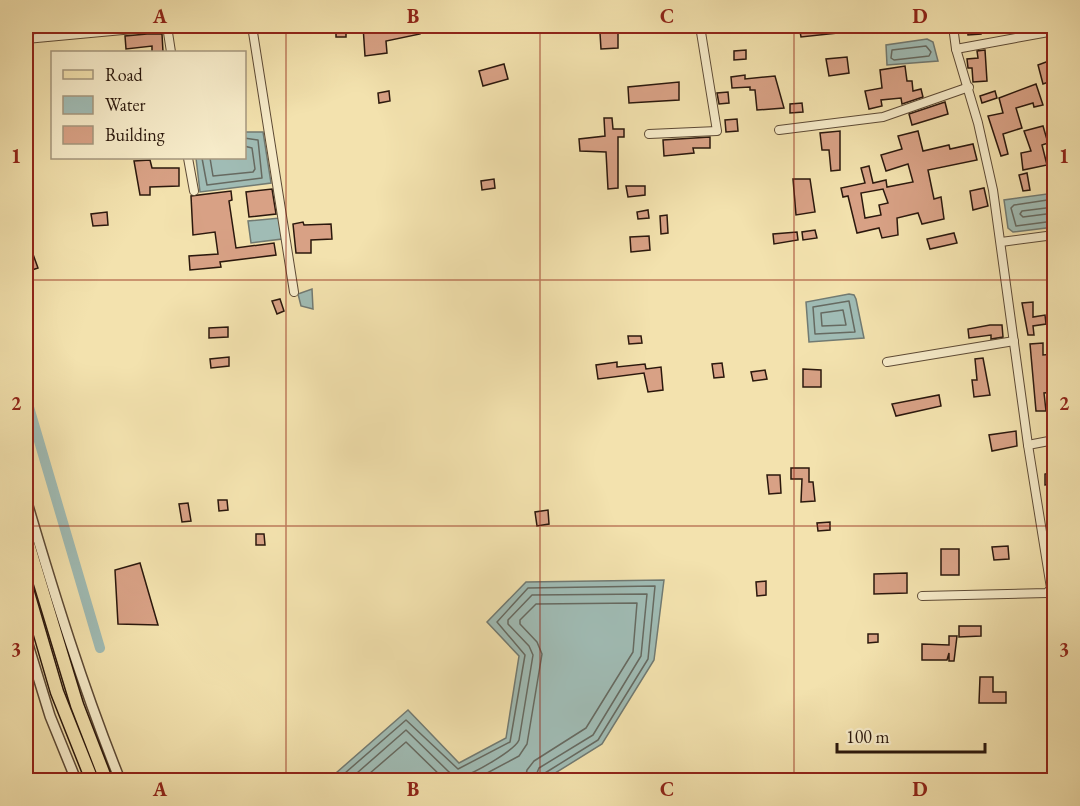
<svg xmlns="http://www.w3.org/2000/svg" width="1080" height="806" viewBox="0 0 1080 806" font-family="'EB Garamond',serif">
<rect width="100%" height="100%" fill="#f3e2ae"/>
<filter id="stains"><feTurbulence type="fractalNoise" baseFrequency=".00333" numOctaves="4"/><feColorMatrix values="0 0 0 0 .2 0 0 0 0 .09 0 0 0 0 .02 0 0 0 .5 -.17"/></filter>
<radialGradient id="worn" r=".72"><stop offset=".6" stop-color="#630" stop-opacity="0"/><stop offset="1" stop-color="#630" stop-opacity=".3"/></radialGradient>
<g fill="#a0bcb5" stroke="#717a72" stroke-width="1.5">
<path d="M927,39L933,42L938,61L887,65L886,45Z"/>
<path d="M245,132H263L271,183L200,192L196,158H244Z"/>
<path d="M1054,193V227L1013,232L1008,228L1004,200Z"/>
<path d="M280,218L282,239L251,243L248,221Z"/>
<path d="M312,289L313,309L301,306L298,294Z"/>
<path d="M849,294L854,295L856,299L864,338L809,342L806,302Z"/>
<path d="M664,580L654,660L602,744L544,780H328L408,710L459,763L506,738L519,656L487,622L526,582Z"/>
</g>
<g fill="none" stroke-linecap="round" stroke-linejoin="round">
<g stroke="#666a61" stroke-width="1.5">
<path d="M926,46L931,52L929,56L894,60L891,58L892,50Z"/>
<path d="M202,158L207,185L262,178L258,140L244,138"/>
<path d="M210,158L213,176L253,172L255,169L252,148L244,146"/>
<path d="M1054,199L1014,205L1011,208L1016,226L1054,221"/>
<path d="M1054,207L1022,211L1020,214L1023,217L1054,213"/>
<path d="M849,301L855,332L815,334L813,307Z"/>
<path d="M843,310L846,325L822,326L821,313Z"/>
<path d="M337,780L406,720L458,769L510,742L525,655L497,622L528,588L655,586L648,659L598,740L545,773L542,780"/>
<path d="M349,780L406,730L449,772C454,775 457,777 463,776C475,773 515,750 519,740L533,655L529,646L508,624V620L532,595L647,594L641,656L593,735L539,768L534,780"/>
<path d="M362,780L406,742L445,780"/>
<path d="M474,780L519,756L527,744L542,654L537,642L520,624V620L536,604L637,603L633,652L586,728L534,761L527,770L525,780"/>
</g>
<path stroke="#a0bcb5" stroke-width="10" d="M26,397L100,648"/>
</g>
<g fill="#d8a185" stroke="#2b180d" stroke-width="1.5" fill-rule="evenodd">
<path d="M30,26H45L46,31L31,33Z"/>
<path d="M363,26H419L420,34L386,41L387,53L365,56Z"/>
<path d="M799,26H855L856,31L801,37Z"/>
<path d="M967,26H981V34L968,35Z"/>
<rect x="336" y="28" width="10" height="9"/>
<path d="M618,32V48L601,49L600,33Z"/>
<path d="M147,34H162L163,52H152V46L126,49L125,36Z"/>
<path d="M746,50V59L734,60V51Z"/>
<path d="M985,50L987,81L973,82L972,68H968L967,59L978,58L977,51Z"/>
<path d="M847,57L849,73L829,76L826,59Z"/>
<path d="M1054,59V80L1043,84L1038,65Z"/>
<path d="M504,64L508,79L483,86L479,71Z"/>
<path d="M905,66L907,81H912L913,91L921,89L923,97L902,104L901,98L881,100L882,106L869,109L865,91L882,88L880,70Z"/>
<path d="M745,75V79L775,76L784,108L757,110L755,90H750V87L732,88L731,77Z"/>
<path d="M679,82V100L629,103L628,87Z"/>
<path d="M1036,84L1043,105L1034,107L1033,103L1016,108L1022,128L1003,134L1008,154L1001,156L988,116L1003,113L999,98Z"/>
<path d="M389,91L390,101L379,103L378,93Z"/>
<path d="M995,91L997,98L982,103L980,96Z"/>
<path d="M728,92L729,103L719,104L717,93Z"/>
<path d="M945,102L948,114L912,125L909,114Z"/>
<path d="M802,103L803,112L790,113V104Z"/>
<path d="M604,118H612L613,129H624V137H618V188L608,189L606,152L580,151L579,139L605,136Z"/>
<path d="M737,119L738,131L726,132L725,120Z"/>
<path d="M1043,126L1048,143L1042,145L1047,165L1023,170L1021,153L1031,151L1024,131Z"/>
<path d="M840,131V170L831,171L829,150H822L820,133Z"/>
<path d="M918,131L923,151L949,145L950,149L973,144L977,160L928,170L934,199L941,197L944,219L922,224L918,213L897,218L898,235L882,238L879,228L857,233L848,196L843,197L841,188L865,183L861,168L869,166L873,183L886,180L887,187L913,182L908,164L886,171L881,155L902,149L898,136ZM883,189L888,203L879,205L881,215L865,218L861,193Z"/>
<path d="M710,137V148H693L694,153L664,156L663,140Z"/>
<path d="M150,160L152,168H179V186L150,187V195H140L134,161Z"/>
<path d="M1027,173L1030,190L1023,191L1019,175Z"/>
<path d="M494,179L495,188L482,190L481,181Z"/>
<path d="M793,179H810L815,212L796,215Z"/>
<path d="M626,186H645V195L628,197Z"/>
<path d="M984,188L988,206L973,210L970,191Z"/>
<path d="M272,189L276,214L249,217L246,192Z"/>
<path d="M231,191L232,200L229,201L236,248L274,243L276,255L220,262L221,267L190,270L189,256L218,254L215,232L193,235L191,196Z"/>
<path d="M648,210L649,218L638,219L637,212Z"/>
<path d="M107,212L108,225L93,226L91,214Z"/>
<path d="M667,215L668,233L661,234L660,216Z"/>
<path d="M303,222L304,225L331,224L332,239L311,240V253H296L293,224Z"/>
<path d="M815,230L817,238L803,240L802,232Z"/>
<path d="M797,232L798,240L774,244L773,234Z"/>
<path d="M954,233L957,243L930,249L927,239Z"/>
<path d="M26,235L38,268L26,272Z"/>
<path d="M649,236L650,250L631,252L630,237Z"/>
<path d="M280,299L284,311L277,314L272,301Z"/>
<path d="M1033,302V317L1045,315L1046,324L1033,326L1034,335H1028L1022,303Z"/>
<path d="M990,325H1002L1003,337L991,339V335L969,338L968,329Z"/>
<path d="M228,327V337L209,338V328Z"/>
<path d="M628,336H641L642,343L629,344Z"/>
<path d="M1043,343V355L1054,354V392L1044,393L1046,411H1036L1030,344Z"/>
<path d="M229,357V366L211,368L210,359Z"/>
<path d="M983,358L990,395L974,397L972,380H977L975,359Z"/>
<path d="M617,362V367L645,364L646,369L661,367L663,390L648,392L644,373L598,379L596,365Z"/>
<path d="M722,363L724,377L714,378L712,364Z"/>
<path d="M803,369L821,370V387H803Z"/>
<path d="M765,370L767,379L753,381L751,372Z"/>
<path d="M939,395L941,406L896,416L892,404Z"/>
<path d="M1016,431L1017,446L992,451L989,435Z"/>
<path d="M791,468H809V482H813L815,501L801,502L802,479H791Z"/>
<path d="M1054,472V484L1045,485V474Z"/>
<path d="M767,475H780L781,493L769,494Z"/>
<path d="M218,500H227L228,510L219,511Z"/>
<path d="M188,503L191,521L182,522L179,504Z"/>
<path d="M548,510L549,524L537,526L535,512Z"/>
<path d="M830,522V530L818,531L817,523Z"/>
<path d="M256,534H264L265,545H256Z"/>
<path d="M1008,546L1009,559L994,560L992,547Z"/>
<rect x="941" y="549" width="18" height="26"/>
<path d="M140,563L158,625L118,624L115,570Z"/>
<path d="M907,573V593L874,594V574Z"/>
<path d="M766,581V595L757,596L756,582Z"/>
<path d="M959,626H981V636L959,637Z"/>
<path d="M868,634H878V642L868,643Z"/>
<path d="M949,636H957L954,661H949V653L947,660H922V644L949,645Z"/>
<path d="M980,677H993V692H1006V703H979Z"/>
</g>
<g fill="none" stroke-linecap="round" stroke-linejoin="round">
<defs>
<g id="minor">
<path d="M167,26L171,52"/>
<path d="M252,26L294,292"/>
<path d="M26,39L166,26"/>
<path d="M956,49L1054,31"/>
<path d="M779,130L883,117L969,87"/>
<path d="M649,134L717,131L700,26"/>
<path d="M188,158L194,191"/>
<path d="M1001,242L1054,235"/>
<path d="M887,362L1014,341"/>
<path d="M1028,445L1054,440"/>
<path d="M922,596L1047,593L1051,588L1028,445L993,190L978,123L956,49L953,26"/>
</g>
<g id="tertiary">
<path d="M26,499C54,594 83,688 120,780"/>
<path d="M26,638L50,716L76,780"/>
</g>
<g id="primary">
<path d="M26,537L77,705L106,780"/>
<path d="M26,586L57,692L92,780"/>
</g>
</defs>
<use href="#minor" stroke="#5d4a35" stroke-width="10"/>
<use href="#tertiary" stroke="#5d4a35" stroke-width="12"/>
<use href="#primary" stroke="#2b180d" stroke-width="15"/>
<use href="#minor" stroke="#f7ecca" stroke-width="8"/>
<use href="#tertiary" stroke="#f7ecca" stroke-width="9"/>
<use href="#primary" stroke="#f3e2ae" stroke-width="12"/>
</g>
<path fill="none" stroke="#8f2418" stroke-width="1.5" stroke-opacity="0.55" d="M286,26V780M540,26V780M794,26V780M26,280H1054M26,526H1054"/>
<rect width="1080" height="806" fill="none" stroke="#f3e2ae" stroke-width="66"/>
<rect x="51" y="51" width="195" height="108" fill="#f7ecca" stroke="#a5977e" stroke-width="1.5"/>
<rect x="63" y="70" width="30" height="9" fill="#f3e2ae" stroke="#a5977e" stroke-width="1.5"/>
<text x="105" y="81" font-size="18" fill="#2b180d">Road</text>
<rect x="63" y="96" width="30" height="18" fill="#a0bcb5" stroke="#a5977e" stroke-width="1.5"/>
<text x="105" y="111" font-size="18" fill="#2b180d">Water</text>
<rect x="63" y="126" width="30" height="18" fill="#d8a185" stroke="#a5977e" stroke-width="1.5"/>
<text x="105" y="141" font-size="18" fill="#2b180d">Building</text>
<path d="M837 743v9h148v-9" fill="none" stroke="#2b180d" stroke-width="3"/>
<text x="846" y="743" font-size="18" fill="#2b180d" stroke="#f7ecca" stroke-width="4.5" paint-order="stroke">100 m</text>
<rect x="33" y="33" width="1014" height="740" fill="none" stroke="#8f2418" stroke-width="2"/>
<g font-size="20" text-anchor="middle" font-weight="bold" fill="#8f2418">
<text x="160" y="23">A</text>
<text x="413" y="23">B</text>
<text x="667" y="23">C</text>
<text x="920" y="23">D</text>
<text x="16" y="163">1</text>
<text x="1064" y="163">1</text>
<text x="16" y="410">2</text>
<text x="1064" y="410">2</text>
<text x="16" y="656">3</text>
<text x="1064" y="656">3</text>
<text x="160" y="796">A</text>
<text x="413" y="796">B</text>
<text x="667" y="796">C</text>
<text x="920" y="796">D</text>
</g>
<rect width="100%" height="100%" filter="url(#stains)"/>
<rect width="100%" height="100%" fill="url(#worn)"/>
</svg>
